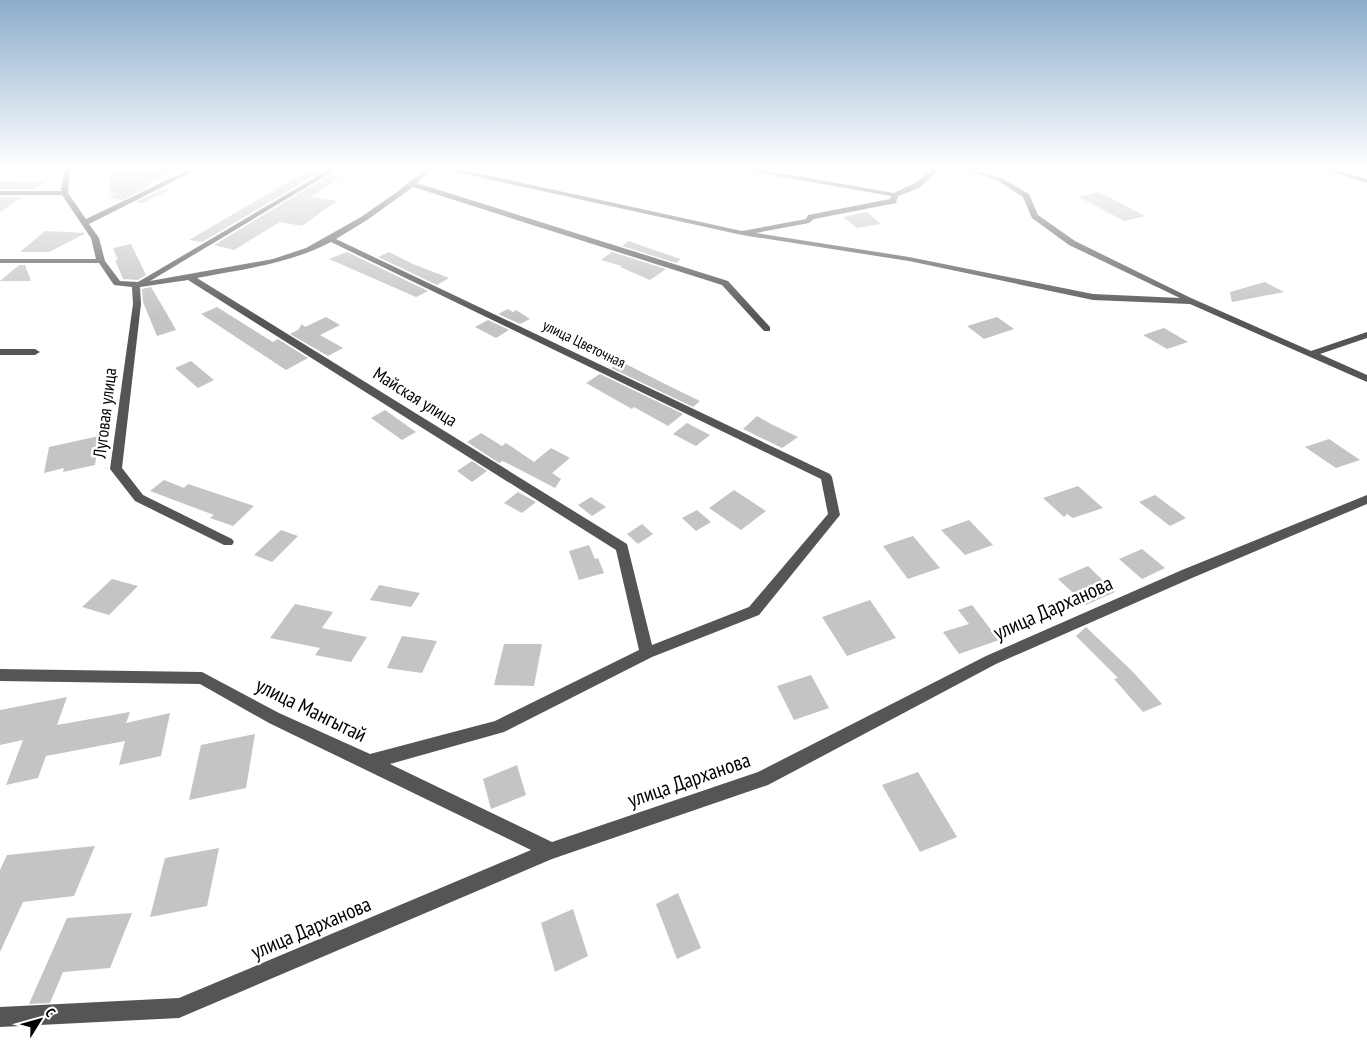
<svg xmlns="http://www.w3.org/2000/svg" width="1367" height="1060" viewBox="0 0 1367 1060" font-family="'PT Sans Narrow',sans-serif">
<rect width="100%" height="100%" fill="#fff"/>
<g fill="#c4c4c4">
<path d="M111,170H175L147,184L152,185L122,200L109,197L117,193L110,192Z"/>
<path d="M307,171L319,173L202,242L189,240Z"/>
<path d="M330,175L341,177L310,197L337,201L302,226L280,222L234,250L214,245Z"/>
<path d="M0,181L45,182L34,189H0Z"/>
<path d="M165,188L171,189L142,203L136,202Z"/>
<path d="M1099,192L1145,216L1124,221L1079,197Z"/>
<path d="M0,197H22L0,212Z"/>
<path d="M867,212L881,224L857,228L843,217Z"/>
<path d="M45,231L86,233L49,252H20Z"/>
<path d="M629,241L645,247L681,259L676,263L622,246Z"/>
<path d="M131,244L146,275L138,280L123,279L115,260H118L113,248Z"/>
<path d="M347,252L428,291L416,297L329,259Z"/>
<path d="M389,252L413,264L449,278L437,285L378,257Z"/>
<path d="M612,252L666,269L650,280L620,267L622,266L601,260Z"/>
<path d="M19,265H25L31,281H0Z"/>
<path d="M1265,282L1284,292L1232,302L1230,292Z"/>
<path d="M151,287L167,314L176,330L157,336L143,302L142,289Z"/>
<path d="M217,307L263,336L273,342L278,339L308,358L286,370L201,314Z"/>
<path d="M508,309L513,312L516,310L530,319L520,324L498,314Z"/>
<path d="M326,317L340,325L320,335L343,348L328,356L290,334L298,330L302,324L305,327Z"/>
<path d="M997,317L1014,329L984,339L967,326Z"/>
<path d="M488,320L509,330L496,338L475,327Z"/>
<path d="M1164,328L1188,342L1167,349L1143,335Z"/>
<path d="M191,361L214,380L198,388L175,368Z"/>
<path d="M622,362L665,384L700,401L693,407L611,368Z"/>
<path d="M600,374L683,414L668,426L634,407L632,409L586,383Z"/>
<path d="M385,410L416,432L402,440L371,418Z"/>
<path d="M757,416L771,424L798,437L782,448L743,429Z"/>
<path d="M687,423L710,435L696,446L673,434Z"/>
<path d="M481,433L502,446L506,443L534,462L551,448L570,458L552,473L561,479L555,488L503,461L499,463L467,442Z"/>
<path d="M99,436L95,465L63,472L64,468L44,473L49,447Z"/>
<path d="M1329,439L1360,460L1336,468L1305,447Z"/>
<path d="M472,461L487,471L472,482L457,471Z"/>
<path d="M164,480L184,488L188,484L254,506L233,526L210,518L214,515L150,491Z"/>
<path d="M1078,486L1103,508L1073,518L1067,514L1064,517L1043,498Z"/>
<path d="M734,490L766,511L741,530L709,508Z"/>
<path d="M518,492L536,502L522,513L504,503Z"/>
<path d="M1155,495L1186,518L1170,526L1139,502Z"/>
<path d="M591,497L606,507L592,516L578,505Z"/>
<path d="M697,510L711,522L696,531L682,518Z"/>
<path d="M969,520L993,545L965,555L941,530Z"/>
<path d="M642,524L653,534L638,544L627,534Z"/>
<path d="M281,530L298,536L272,562L254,555Z"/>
<path d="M913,536L940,568L908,579L883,546Z"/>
<path d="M589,545L595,559L598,558L604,573L579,580L569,551Z"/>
<path d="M1142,549L1165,568L1142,579L1119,559Z"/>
<path d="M1088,566L1115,592L1086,605L1058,579Z"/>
<path d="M112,579L138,586L109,615L82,607Z"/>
<path d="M379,585L420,593L411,607L370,600Z"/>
<path d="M870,600L896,638L847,656L822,617Z"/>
<path d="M295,604L333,612L322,628L367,637L351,662L315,655L320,648L270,638Z"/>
<path d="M972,605L999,640L959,654L943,632L969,624L958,610Z"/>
<path d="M1086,627L1133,672L1162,704L1143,712L1114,679L1118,678L1076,636Z"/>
<path d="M402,636L437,641L422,673L387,668Z"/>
<path d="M504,644H542L534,686L494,685Z"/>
<path d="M811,675L829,708L794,720L777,686Z"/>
<path d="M67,697L57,725L130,712L126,723L170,713L161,756L119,765L125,741L46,756L38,778L6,785L23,740L0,745V710Z"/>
<path d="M255,734L246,788L189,800L201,745Z"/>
<path d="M517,765L526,795L491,809L483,779Z"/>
<path d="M918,772L957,837L920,852L882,785Z"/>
<path d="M95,846L74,896L23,902L0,952V870L7,855Z"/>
<path d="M219,848L207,906L150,917L165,858Z"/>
<path d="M678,893L701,948L677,959L656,904Z"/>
<path d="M573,909L588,956L555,972L541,923Z"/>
<path d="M132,913L110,968L63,972L50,1003L29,1004L67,918Z"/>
</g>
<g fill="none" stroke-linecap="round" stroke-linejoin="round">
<g fill="#555" fill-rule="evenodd">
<path d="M64,170H70L68,193L86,219L188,170H196L89,224L99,238L105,261L120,281L138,282L328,170H335L150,281L273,259L306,248L361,217L397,192L424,170H431L417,183L728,281L770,327V331H764L722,285L413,187L367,220L336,239L830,474L832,477L840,515L759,615L652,657L504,732L390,764L552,842L758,772L986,656L1182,570L1367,495V504L1192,578L996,664L768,785L552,859L179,1018L0,1027V1007L179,998L531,850L269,723L200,684L0,681V669L202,672L279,713L370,754L495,721L639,650L616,550L188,280L140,287L141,304L122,468L143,495L232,539L234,542L232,545H224L135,501L110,469L133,304L132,287L114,285L99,263H0V259H96L91,238L62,195H0V191H61ZM331,242L821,479L828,514L749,607L652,645L627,544L197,278C243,269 289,264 331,242Z"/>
<path d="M453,170H464L742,231L806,219L808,215L890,199L891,196L754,172L751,170H763L894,193L913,184L932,170H939L919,188L898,196L896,203L814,219L809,223L756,233L909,257L1093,294L1180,298L1069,245L1032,218L1023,197L997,180L966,170H975L1001,178L1029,194L1038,215L1075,241L1191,298L1311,351L1367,332V338L1320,354L1367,375V382L1190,304L1093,300L909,261L742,235L456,172Z"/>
<path d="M1327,170H1336L1367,179V183L1328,171Z"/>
<path d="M0,349H35L40,352L35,355H0Z"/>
</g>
</g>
<linearGradient id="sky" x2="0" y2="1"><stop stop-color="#8cadcc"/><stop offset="0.53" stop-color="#fff"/><stop offset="1" stop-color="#fff" stop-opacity="0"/></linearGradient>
<rect width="1367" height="318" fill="url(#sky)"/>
<g text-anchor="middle" stroke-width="5" stroke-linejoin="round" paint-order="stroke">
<g font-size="15" fill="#000" stroke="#fff">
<text transform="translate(584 344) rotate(26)" y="5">улица Цветочная</text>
</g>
<g font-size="18" fill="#000" stroke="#fff">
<text transform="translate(415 397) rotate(32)" y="6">Майская улица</text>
<text transform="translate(105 413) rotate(-83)" y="6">Луговая улица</text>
</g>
<g font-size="21" fill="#000" stroke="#fff">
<text transform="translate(1053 608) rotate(-24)" y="7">улица Дарханова</text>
<text transform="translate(311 710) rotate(26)" y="7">улица Мангытай</text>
<text transform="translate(689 780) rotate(-19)" y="7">улица Дарханова</text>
<text transform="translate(311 928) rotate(-23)" y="7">улица Дарханова</text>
</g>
</g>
<g transform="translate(40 1020) rotate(53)" stroke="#ffffff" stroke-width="4" paint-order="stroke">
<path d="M0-4L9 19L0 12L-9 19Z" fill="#000000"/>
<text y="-8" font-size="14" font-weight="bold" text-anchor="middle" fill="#000000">С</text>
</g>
</svg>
